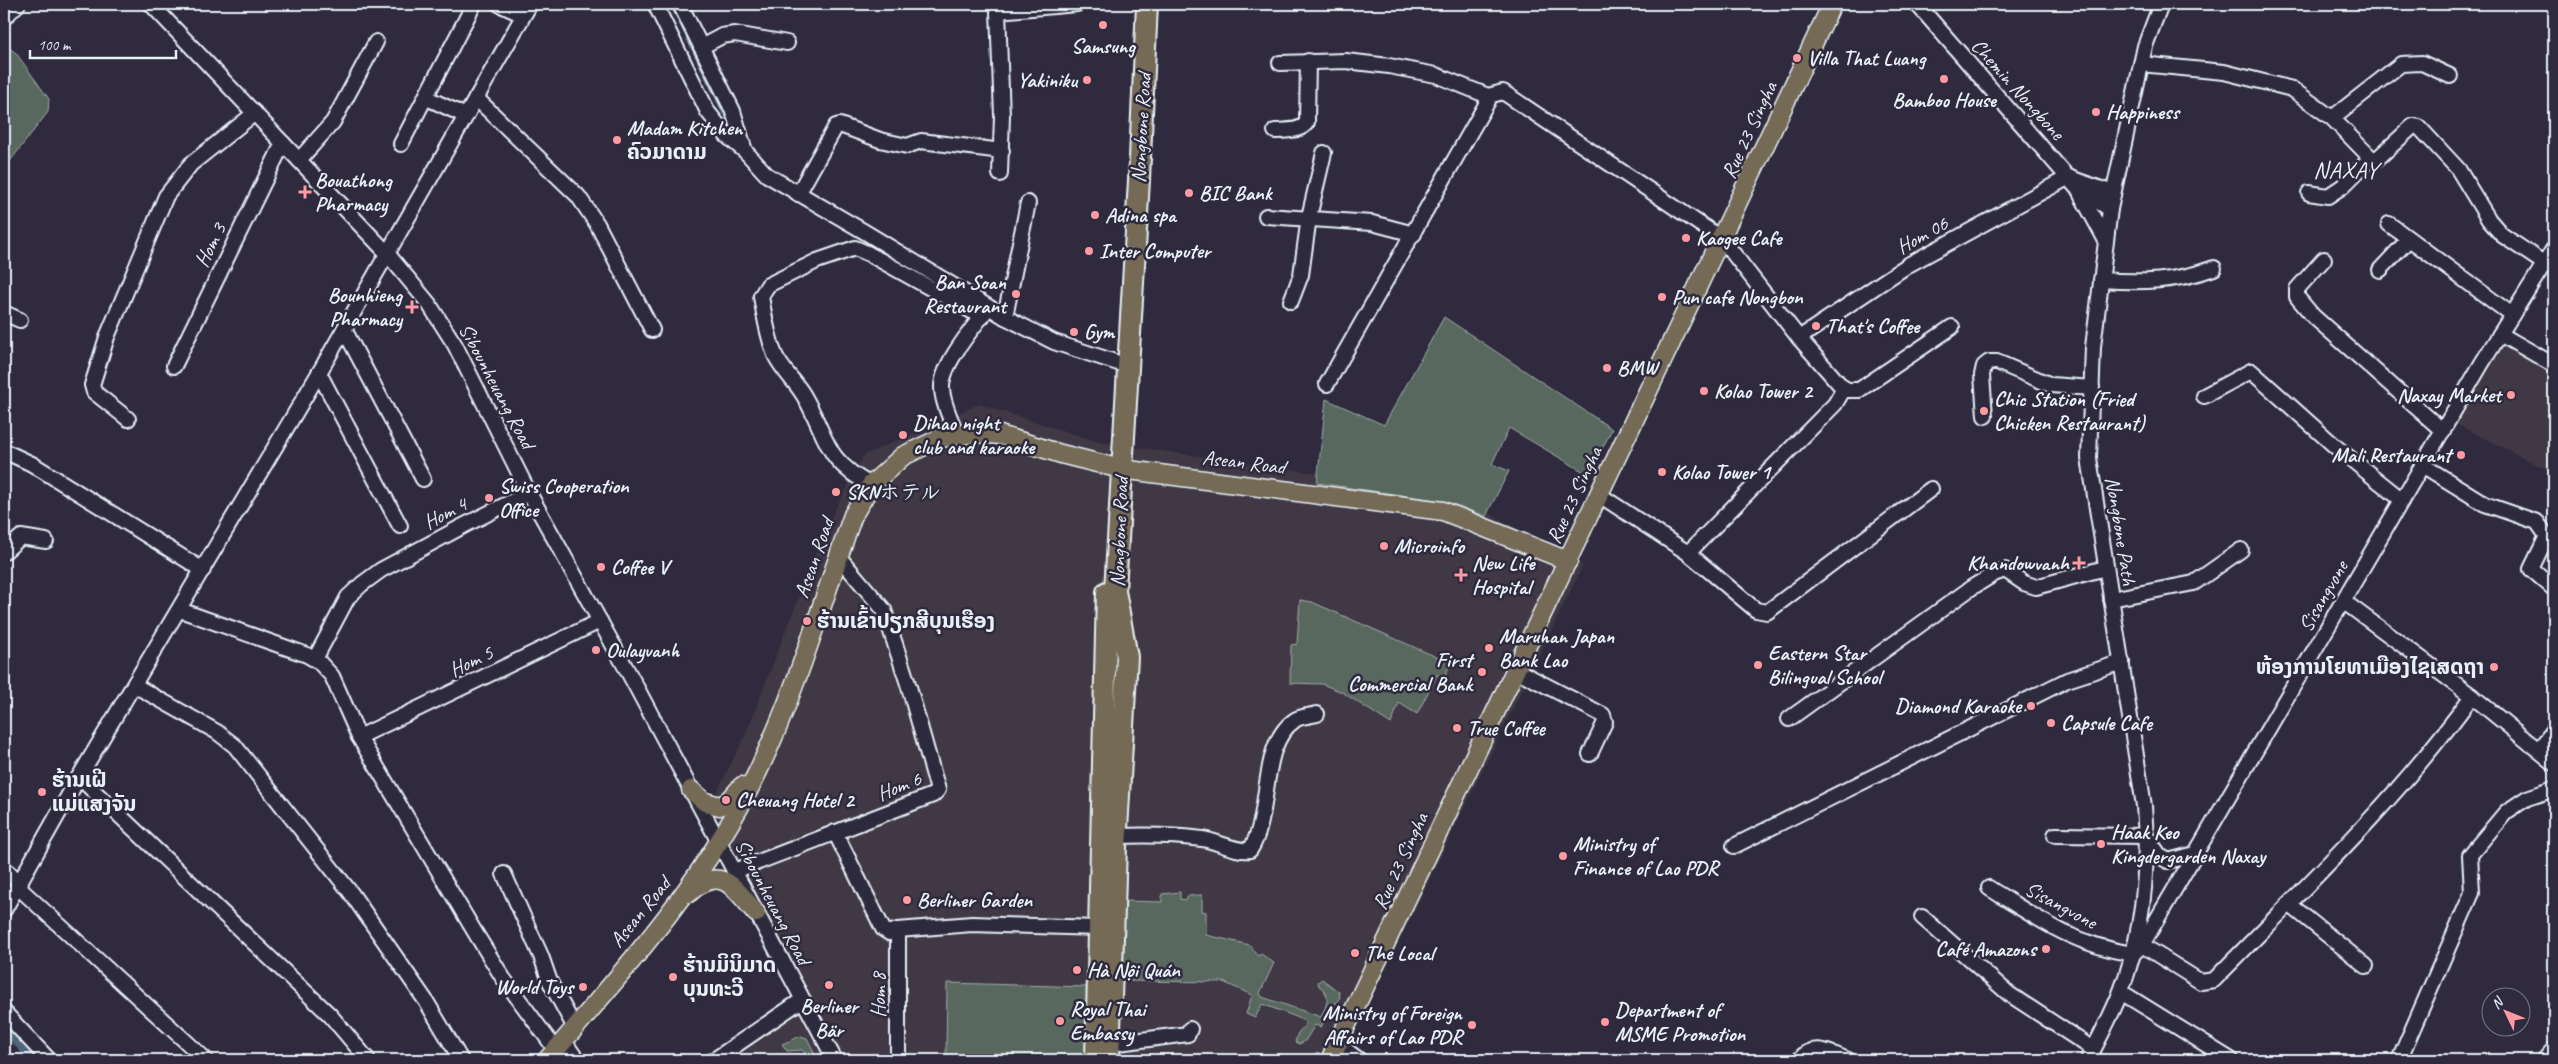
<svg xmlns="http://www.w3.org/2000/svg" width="2558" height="1064" viewBox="0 0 2558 1064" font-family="Caveat,'Klee One','Noto Sans Lao',sans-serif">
<rect width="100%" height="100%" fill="#2f2a3d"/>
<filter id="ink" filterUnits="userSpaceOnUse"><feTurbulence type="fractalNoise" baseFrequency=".02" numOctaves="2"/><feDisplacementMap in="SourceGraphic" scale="10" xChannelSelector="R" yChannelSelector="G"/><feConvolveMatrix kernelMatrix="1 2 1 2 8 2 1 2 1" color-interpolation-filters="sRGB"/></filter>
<g filter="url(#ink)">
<g fill="#413845">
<path d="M2500,338L2554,368V461L2550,471L2452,422Z"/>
<path d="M979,404L1099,442L1450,492L1583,565L1341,1060H827L705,815L745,736L826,527L864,455Z"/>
<path d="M791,996L825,1060H700Z"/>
</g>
<g fill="#59685e" stroke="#a0acab">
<path d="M4,44L16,53L49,99L48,112L4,169Z"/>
<path d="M1444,317L1612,429L1589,475L1509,428L1492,464L1509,471L1486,516L1443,501L1317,483L1326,399L1384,425Z"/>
<path d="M1300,600L1312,602L1450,663L1445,677L1437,675L1417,714L1399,703L1391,724L1342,692L1322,684L1290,683L1291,645L1297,644Z"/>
<path d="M1180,892V899L1187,900V896L1202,895V911L1206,912V935L1250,945L1258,956L1261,954L1274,963L1260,993L1262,997L1321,1017C1327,1003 1332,996 1319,986L1318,982L1322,979L1339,992L1340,997L1321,1027L1315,1025L1305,1041L1299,1044L1295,1042L1298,1033L1305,1025L1304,1020L1262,1004L1255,1018L1246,1014L1252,995L1223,982L1123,981L1124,901L1162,902V894Z"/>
<path d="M947,983L1089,987L1088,1060H946Z"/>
<path d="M801,1036L807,1038L814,1052L810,1058L802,1050L787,1051L782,1044Z"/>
</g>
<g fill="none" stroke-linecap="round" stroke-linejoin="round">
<path stroke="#8d9cad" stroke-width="3" d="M671,4L724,113"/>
<path stroke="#50637b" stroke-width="10" d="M4,1027L35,1060"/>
<defs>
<g id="minor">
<path d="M151,4L386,252L429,304L455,345L529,493L632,679L835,1060"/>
<path d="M499,4L523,15"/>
<path d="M655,4L708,112L727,136L745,151L767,175L865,232L1005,317L1054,342L1118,363"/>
<path d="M680,4L733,111L745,151"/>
<path d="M996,4L998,11L1077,4"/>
<path d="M1917,4L2077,188L2110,209"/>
<path d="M998,11L1002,116L1000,174"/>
<path d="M5,17L18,4"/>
<path d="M701,47L722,36L735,34L787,43"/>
<path d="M1280,63L1346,61L1389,66L1436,75L1488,96L1503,92L1722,239L1799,338L1842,387L1848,390H1859L1952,327"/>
<path d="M2141,64L2224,72L2292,89L2332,118L2371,158"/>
<path d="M427,98L466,116"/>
<path d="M476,98L578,196L597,224L652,330"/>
<path d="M2332,118L2401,64L2422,63L2450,76"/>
<path d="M1275,131C1285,130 1301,132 1307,122L1308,61"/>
<path d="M401,144L474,4"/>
<path d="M299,160L333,122L376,42"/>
<path d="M2073,179L2113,193"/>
<path d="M2309,193L2328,196L2343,186L2371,158H2378L2413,126L2419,127L2458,169L2489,220L2502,235L2545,264"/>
<path d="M798,194L836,126L840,125L880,140L907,146L921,141L1002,151"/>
<path d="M2081,195L2105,239"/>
<path d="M1266,216L1372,223L1414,234"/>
<path d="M2389,224L2512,315"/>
<path d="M2324,259L2297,289V297L2313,316L2443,431"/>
<path d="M2380,270L2409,239"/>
<path d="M2101,280C2141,283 2176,282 2214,268"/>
<path d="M1291,301L1301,275L1309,217L1324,153"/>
<path d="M4,313L20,320"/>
<path d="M1005,317L1028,203"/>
<path d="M344,329L423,479"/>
<path d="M2500,334L2554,365"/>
<path d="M1799,338L1908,265L2069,177"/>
<path d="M174,366L283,143"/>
<path d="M319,373L400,526"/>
<path d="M1327,384L1488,101V96"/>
<path d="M2204,396L2251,371L2336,447L2402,500"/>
<path d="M1985,416L1982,375L1984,366L1989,362H1997L2051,385L2092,388"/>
<path d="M128,419L94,392L92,385L107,337L166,196L191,164L255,113"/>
<path d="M957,436C952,421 942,403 942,387C942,364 973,328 987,309"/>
<path d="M4,451L32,464L203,570"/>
<path d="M2424,466L2485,504L2537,522L2547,536L2554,542"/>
<path d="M871,485C823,460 828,437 804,396C796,382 782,370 775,355C768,337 764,315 761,296L768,285L817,261L855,248L869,254L982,317"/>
<path d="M1598,494L1688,553L1756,610L1767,612L1931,489"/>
<path d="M2547,536L2531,569L2554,589"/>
<path d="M4,552L21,537L46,541"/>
<path d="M1688,553L1835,404L1842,392V387"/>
<path d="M2111,599L2194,583L2241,550"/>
<path d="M2343,601L2472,696L2554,763"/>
<path d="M180,610L307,655L319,662L332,676L359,737L476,934L503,978L556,1050"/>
<path d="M315,659L348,597L362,584L381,570L465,525L529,493"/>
<path d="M1516,670L1603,715L1605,722L1590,754"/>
<path d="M134,685L217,732L235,746L351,893L426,1001L461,1060"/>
<path d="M1789,719L1971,588L1994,574L2005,570L2024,583L2036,587L2105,568"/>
<path d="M359,737L600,621"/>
<path d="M2539,749L2554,730"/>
<path d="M79,777L330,1015L368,1060"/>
<path d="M835,832L883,929L889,933L898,930L972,924L1098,928"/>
<path d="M2055,835L2146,836L2160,856L2168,861L2195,854"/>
<path d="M1117,836C1145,835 1173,835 1202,839C1217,841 1235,852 1250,850C1273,815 1258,745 1295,720C1300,716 1310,716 1317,714"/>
<path d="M1734,846L2067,680L2122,662"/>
<path d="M4,869L21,883"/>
<path d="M735,871L933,795L938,790L909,687L884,610L838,556"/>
<path d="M504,874L541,956L550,982L575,1028"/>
<path d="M18,887L206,1060"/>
<path d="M1989,888C2038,919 2074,945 2133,954L2142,945L2482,363L2554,248"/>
<path d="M2289,904L2366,966"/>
<path d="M4,910L79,777L319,373L530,4"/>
<path d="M1922,917L2009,994L2093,1049"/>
<path d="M2142,945L2201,982L2214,980C2303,889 2397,800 2472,696"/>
<path d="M2121,992L2231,1060"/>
<path d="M4,1012L49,1060"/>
<path d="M564,1041L577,1060"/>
<path d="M1110,1044L1188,1034L1190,1029"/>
<path d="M1338,1044L1359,1060"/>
<path d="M714,1060L802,1000"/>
<path d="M898,1060V930"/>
<path d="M1799,1060C1813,1042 1830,1053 1848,1060"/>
<path d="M2088,1060C2099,1038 2112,1015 2121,991C2143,933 2149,868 2144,806L2089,458L2093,347L2110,209L2145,46L2161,4"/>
<path d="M2399,1060L2472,893L2470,855L2506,812L2527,798L2554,789"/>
<path d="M2544,1060L2554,1049"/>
</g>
<g id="major">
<path d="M691,790L705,802L720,806L728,802L742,786"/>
<path d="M689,893C722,863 735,889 756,913"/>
<path d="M547,1060C626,969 708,877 760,767C798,686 823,599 853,515L871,485L903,456L941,438L974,433L1000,435L1061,454L1121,469L1443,511L1568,561"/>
<path d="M1330,1060L1832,4"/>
</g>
<g id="highway">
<path d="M1096,1058L1107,592"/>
<path d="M1109,1060L1116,847L1127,657L1115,591L1139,180L1147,4"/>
</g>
</defs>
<use href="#minor" stroke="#e8f1f8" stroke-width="18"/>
<use href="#major" stroke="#e8f1f8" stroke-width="21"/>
<use href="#highway" stroke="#e8f1f8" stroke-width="24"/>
<use href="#minor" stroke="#2f2a3d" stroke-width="14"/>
<use href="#major" stroke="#756a55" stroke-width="18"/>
<use href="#highway" stroke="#756a55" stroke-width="20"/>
</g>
</g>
<g fill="#ff9aa2" stroke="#2f2a3d" stroke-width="2">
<circle cx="1103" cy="25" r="5"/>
<circle cx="1797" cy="58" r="5"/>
<circle cx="1944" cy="79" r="5"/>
<circle cx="1087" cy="80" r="5"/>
<circle cx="2096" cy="112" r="5"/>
<circle cx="617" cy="140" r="5"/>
<path d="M302.5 184.5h5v5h5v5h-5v5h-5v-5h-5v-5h5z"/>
<circle cx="1189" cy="193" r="5"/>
<circle cx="1095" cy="215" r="5"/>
<circle cx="1686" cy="238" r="5"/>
<circle cx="1089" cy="251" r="5"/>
<circle cx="1016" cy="294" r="5"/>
<circle cx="1662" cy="297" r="5"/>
<path d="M409.5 299.5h5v5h5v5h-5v5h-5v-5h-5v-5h5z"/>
<circle cx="1816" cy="326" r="5"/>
<circle cx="1074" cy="332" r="5"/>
<circle cx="1607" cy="368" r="5"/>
<circle cx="1704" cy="391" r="5"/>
<circle cx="2511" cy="395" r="5"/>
<circle cx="1984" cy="411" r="5"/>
<circle cx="903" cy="435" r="5"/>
<circle cx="2461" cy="455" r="5"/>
<circle cx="1662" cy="472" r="5"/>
<circle cx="836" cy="492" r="5"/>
<circle cx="489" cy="498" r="5"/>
<circle cx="1384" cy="546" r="5"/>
<path d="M2076.5 555.5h5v5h5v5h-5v5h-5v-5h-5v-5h5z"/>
<circle cx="601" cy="567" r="5"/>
<path d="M1458.5 567.5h5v5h5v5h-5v5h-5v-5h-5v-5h5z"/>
<circle cx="807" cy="621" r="5"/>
<circle cx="1489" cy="648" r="5"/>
<circle cx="596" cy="650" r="5"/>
<circle cx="1758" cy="665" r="5"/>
<circle cx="2494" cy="667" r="5"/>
<circle cx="1482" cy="672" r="5"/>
<circle cx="2031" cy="706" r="5"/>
<circle cx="2051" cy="723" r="5"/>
<circle cx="1457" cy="728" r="5"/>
<circle cx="42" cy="792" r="5"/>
<circle cx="726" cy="800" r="5"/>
<circle cx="2101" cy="844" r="5"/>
<circle cx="1563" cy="856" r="5"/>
<circle cx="907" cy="900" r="5"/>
<circle cx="2046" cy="949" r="5"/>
<circle cx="1355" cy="953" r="5"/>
<circle cx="1077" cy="970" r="5"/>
<circle cx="673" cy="977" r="5"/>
<circle cx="829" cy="985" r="5"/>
<circle cx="583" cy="987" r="5"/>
<circle cx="1060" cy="1021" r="5"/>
<circle cx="1605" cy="1022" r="5"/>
<circle cx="1472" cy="1025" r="5"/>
</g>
<g text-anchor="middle" stroke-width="5" stroke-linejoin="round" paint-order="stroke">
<g font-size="21" font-weight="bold" fill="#e8f1f8" stroke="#2f2a3d" text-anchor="start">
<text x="1103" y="53" text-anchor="middle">Samsung</text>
<text x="1807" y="65">Villa That Luang</text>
<text x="1077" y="87" text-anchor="end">Yakiniku</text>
<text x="1944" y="107" text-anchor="middle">Bamboo House</text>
<text x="2106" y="119">Happiness</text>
<text x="627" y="135">Madam Kitchen<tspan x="627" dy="24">ຄົວມາດາມ</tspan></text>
<text x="315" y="187">Bouathong<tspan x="315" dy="24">Pharmacy</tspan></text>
<text x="1199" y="200">BIC Bank</text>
<text x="1105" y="222">Adina spa</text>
<text x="1696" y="245">Kaogee Cafe</text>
<text x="1099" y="258">Inter Computer</text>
<text x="1006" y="289" text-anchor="end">Ban Soan<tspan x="1006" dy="24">Restaurant</tspan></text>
<text x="402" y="302" text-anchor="end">Bounhieng<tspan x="402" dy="24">Pharmacy</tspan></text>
<text x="1672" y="304">Pun cafe Nongbon</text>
<text x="1826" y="333">That's Coffee</text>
<text x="1084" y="339">Gym</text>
<text x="1617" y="375">BMW</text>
<text x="1714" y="398">Kolao Tower 2</text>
<text x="2501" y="402" text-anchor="end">Naxay Market</text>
<text x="1994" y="406">Chic Station (Fried<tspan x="1994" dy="24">Chicken Restaurant)</tspan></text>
<text x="913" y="430">Dihao night<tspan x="913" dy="24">club and karaoke</tspan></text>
<text x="2451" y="462" text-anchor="end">Mali Restaurant</text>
<text x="1672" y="479">Kolao Tower 1</text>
<text x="499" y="493">Swiss Cooperation<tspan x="499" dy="24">Office</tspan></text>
<text x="846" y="499">SKNホテル</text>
<text x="1394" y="553">Microinfo</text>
<text x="1472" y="570">New Life<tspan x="1472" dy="24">Hospital</tspan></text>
<text x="2069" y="570" text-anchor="end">Khandowvanh</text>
<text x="611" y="574">Coffee V</text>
<text x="817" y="628">ຮ້ານເຂົ້າປຽກສີບຸນເຮືອງ</text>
<text x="1499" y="643">Maruhan Japan<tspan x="1499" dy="24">Bank Lao</tspan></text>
<text x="606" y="657">Oulayvanh</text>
<text x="1768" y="660">Eastern Star<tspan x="1768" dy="24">Bilingual School</tspan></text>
<text x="1472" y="667" text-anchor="end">First<tspan x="1472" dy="24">Commercial Bank</tspan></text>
<text x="2484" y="674" text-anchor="end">ຫ້ອງການໂຍທາເມືອງໄຊເສດຖາ</text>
<text x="2021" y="713" text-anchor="end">Diamond Karaoke</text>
<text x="2061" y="730">Capsule Cafe</text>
<text x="1467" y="735">True Coffee</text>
<text x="52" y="787">ຮ້ານເຝີ<tspan x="52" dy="24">ແມ່ແສງຈັນ</tspan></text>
<text x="736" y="807">Cheuang Hotel 2</text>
<text x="2111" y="839">Haak Keo<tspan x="2111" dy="24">Kingdergarden Naxay</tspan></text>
<text x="1573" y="851">Ministry of<tspan x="1573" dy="24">Finance of Lao PDR</tspan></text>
<text x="917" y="907">Berliner Garden</text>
<text x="2036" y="956" text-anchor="end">Café Amazons</text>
<text x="1365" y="960">The Local</text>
<text x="683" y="972">ຮ້ານມິນິມາດ<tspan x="683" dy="24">ບຸນທະວີ</tspan></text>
<text x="1087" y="977">Hà Nội Quán</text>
<text x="573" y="994" text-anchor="end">World Toys</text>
<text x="829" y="1013" text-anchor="middle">Berliner<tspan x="829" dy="24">Bär</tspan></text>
<text x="1070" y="1016">Royal Thai<tspan x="1070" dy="24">Embassy</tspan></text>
<text x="1615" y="1017">Department of<tspan x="1615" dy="24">MSME Promotion</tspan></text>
<text x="1462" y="1020" text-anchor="end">Ministry of Foreign<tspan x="1462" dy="24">Affairs of Lao PDR</tspan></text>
</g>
<g font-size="21" fill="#e8f1f8" stroke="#2f2a3d">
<text transform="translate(2018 89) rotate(48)" y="7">Chemin Nongbone</text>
<text transform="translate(1141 128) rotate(-87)" y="7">Nongbone Road</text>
<text transform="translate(1749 130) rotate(-65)" y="7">Rue 23 Singha</text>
<text transform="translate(1922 235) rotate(-29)" y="7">Hom 06</text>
<text transform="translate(210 245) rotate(-64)" y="7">Hom 3</text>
<text transform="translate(497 386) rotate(62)" y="7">Sibounheuang Road</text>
<text transform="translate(1244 462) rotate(7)" y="7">Asean Road</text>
<text transform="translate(1574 495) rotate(-65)" y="7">Rue 23 Singha</text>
<text transform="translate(445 513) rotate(-28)" y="7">Hom 4</text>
<text transform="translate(2121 531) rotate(81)" y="7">Nongbone Path</text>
<text transform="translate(1119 532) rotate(-88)" y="7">Nongbone Road</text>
<text transform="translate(814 558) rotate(-71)" y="7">Asean Road</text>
<text transform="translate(2323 596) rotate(-60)" y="7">Sisangvone</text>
<text transform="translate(471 661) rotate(-26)" y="7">Hom 5</text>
<text transform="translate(899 786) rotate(-22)" y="7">Hom 6</text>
<text transform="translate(1400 861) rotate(-65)" y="7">Rue 23 Singha</text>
<text transform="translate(773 902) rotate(62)" y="7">Sibounheuang Road</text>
<text transform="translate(2061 905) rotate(28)" y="7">Sisangvone</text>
<text transform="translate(640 912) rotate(-51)" y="7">Asean Road</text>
<text transform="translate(878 995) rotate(-90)" y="7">Hom 8</text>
</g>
<g font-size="24" letter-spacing="1" fill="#e8f1f8" stroke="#2f2a3d">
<text x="2346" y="178">NAXAY</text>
</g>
</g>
<rect width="2558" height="1064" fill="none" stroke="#2f2a3d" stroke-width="20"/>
<rect x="10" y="10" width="2538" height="1044" fill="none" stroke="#e8f1f8" stroke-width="2" filter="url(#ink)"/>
<g transform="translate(2506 1012) rotate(313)"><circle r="24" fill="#2f2a3d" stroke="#797a88"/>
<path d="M0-4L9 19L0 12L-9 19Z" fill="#ff9aa2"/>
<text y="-8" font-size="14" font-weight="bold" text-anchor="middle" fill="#e8f1f8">N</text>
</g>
<path d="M30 50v8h146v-8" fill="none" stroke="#e8f1f8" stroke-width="2.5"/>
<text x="38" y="50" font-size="15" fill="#e8f1f8" stroke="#2f2a3d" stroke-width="4" paint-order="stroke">100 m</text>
</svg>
